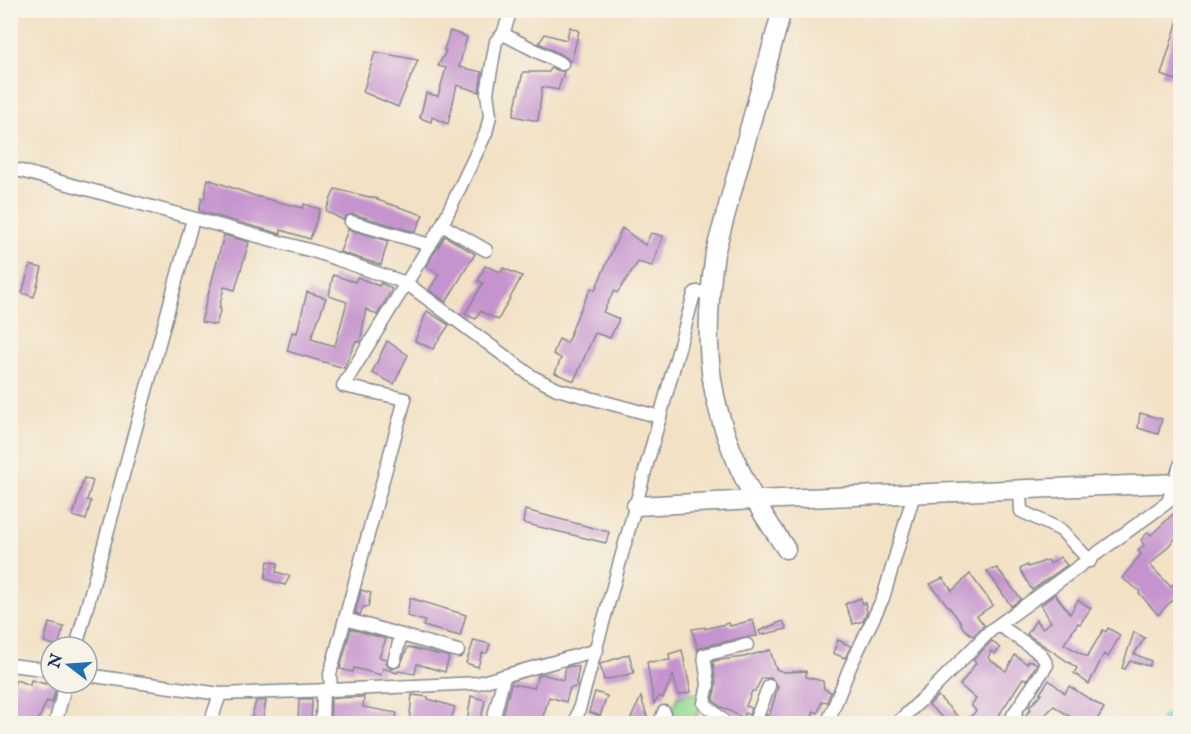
<svg xmlns="http://www.w3.org/2000/svg" width="1191" height="734" viewBox="0 0 1191 734" font-family="'IM FELL English',serif">
<rect width="100%" height="100%" fill="#f7f3e8"/>
<filter id="ink" filterUnits="userSpaceOnUse"><feTurbulence type="fractalNoise" baseFrequency=".0167" numOctaves="2"/><feDisplacementMap in="SourceGraphic" scale="12" xChannelSelector="R" yChannelSelector="G"/><feConvolveMatrix kernelMatrix="1 2 1 2 8 2 1 2 1" color-interpolation-filters="sRGB"/></filter>
<filter id="wash" filterUnits="userSpaceOnUse"><feTurbulence type="fractalNoise" baseFrequency=".008" numOctaves="4" result="noise"/><feDisplacementMap in="SourceGraphic" scale="24" xChannelSelector="R" yChannelSelector="G"/><feGaussianBlur stdDeviation="1.35" result="paint"/><feColorMatrix in="noise" values="0 0 0 0 0 0 0 0 0 0 0 0 0 0 0 0 0 1.4 0 .05"/><feComposite in="paint" operator="in"/></filter>
<g filter="url(#wash)">
<rect width="100%" height="100%" fill="#f2e1c4"/>
<path fill="#97db93" stroke="#598578" stroke-width="1.5" d="M692,694H700L698,706L701,709L692,723L671,717L677,697Z"/>
<g fill="none" stroke-linecap="round" stroke-linejoin="round">
<path stroke="#5ec8d8" stroke-width="20" d="M1168,724L1180,719"/>
</g>
<g id="blocks">
<g fill="#c593ce">
<path d="M1178,20H1180V68L1176,80L1161,75Z"/>
<path d="M570,27L579,31L571,62L566,57L539,43L545,34L566,40Z"/>
<path d="M450,31L467,37L459,67L482,72L479,92L457,85L448,124L432,117L431,122L420,118L426,93L438,96L446,68L438,66L446,51L444,50Z"/>
<path d="M375,52L418,60L398,107L363,92Z"/>
<path d="M551,68L564,72L558,90L542,87L538,121L513,116L523,72H549Z"/>
<path d="M208,179L255,196L303,208L304,204L320,209L310,239L281,230V234L199,211L202,198L204,199Z"/>
<path d="M335,189L378,199L377,200L423,215L415,232L353,214L346,216L343,220L326,211Z"/>
<path d="M622,228L645,245L651,233L663,236L652,266L638,262L617,293L614,291L603,312L619,319L610,338L595,333L574,381L555,373L561,358L553,354L559,339L567,343L578,314L591,288L595,290Z"/>
<path d="M348,229L388,241L381,265L340,252Z"/>
<path d="M224,235L249,242L235,290L224,287L219,308H221L216,325L201,322Z"/>
<path d="M445,236L475,254L446,302L429,290L439,274L426,267Z"/>
<path d="M30,265L42,268L34,297L22,293Z"/>
<path d="M485,266L501,272L503,268L522,276L498,320L480,311L476,319L465,314L483,283L478,281Z"/>
<path d="M333,275L355,282L357,277L379,286L381,283L392,289L377,315L366,309L360,343L356,341L344,368L287,351L292,332L297,333L307,292L326,298L311,339L335,346L347,302L329,296Z"/>
<path d="M427,311L449,325L433,349L415,341Z"/>
<path d="M387,341L408,355L394,384L372,373Z"/>
<path d="M1140,413L1162,419L1158,434L1138,428Z"/>
<path d="M84,478L93,481L87,500L91,501L86,520L73,516Z"/>
<path d="M525,510L609,532L606,543L523,523Z"/>
<path d="M1173,514L1180,521V541L1176,538L1150,565L1171,587L1173,584L1180,592L1158,615L1139,593L1140,591L1122,578L1141,554L1138,551L1144,545L1141,540L1148,532L1151,535Z"/>
<path d="M1060,557L1067,565L1032,590L1020,569L1027,565L1028,567L1048,560L1050,564Z"/>
<path d="M268,561L278,563L276,572L290,576L285,585L265,579Z"/>
<path d="M997,568L1021,599L1011,606L987,571Z"/>
<path d="M970,574L993,605L977,616L984,625L973,636L963,628L960,621L930,584L943,578L952,591Z"/>
<path d="M361,590L371,593L368,607H363L360,615L355,613Z"/>
<path d="M1055,594L1070,614L1078,600L1091,608L1080,624L1078,623L1064,644L1087,657L1103,630L1106,632L1108,628L1120,635L1108,657L1104,654L1089,684L1074,673L1077,668L1027,634L1036,620L1042,628L1051,622L1041,605Z"/>
<path d="M410,598L466,615L460,636L423,626L425,621L407,616Z"/>
<path d="M861,598L862,604L865,603L867,612L863,621L853,624L845,604Z"/>
<path d="M753,620L757,636L745,637L702,647L698,650L692,629L705,627V629L729,623L730,626Z"/>
<path d="M783,621L787,629L761,635L759,631Z"/>
<path d="M49,623L64,627L58,646L44,642Z"/>
<path d="M351,629L386,639L379,657L386,659V664L391,669L400,666L408,647L449,657L445,672L417,664L415,674L398,671L397,673L383,668L381,675L354,668L353,672L340,669Z"/>
<path d="M1134,632L1145,638L1134,654L1151,661L1149,666L1130,661L1125,669L1122,668Z"/>
<path d="M474,640L490,644L487,653H482L478,667L466,663Z"/>
<path d="M838,640L851,646L845,658L833,653Z"/>
<path d="M992,641L1000,648L995,654L991,651L988,658L1006,671L1015,655L1027,664L1028,661H1032L1037,664L1027,680L1023,678L999,715L1008,723H941L944,719L929,705L938,696L964,723L976,711L971,705L976,699L960,685L976,663L973,660Z"/>
<path d="M682,650L691,692L678,695L673,675L663,698L659,696L654,704L647,662L670,660L669,654Z"/>
<path d="M770,650L776,669L784,672L806,671V677L823,681L824,689L831,692L827,702L822,701L818,713L814,711L810,723H763L766,715L769,716L778,687L771,678H762L755,691H752L746,706L751,708L749,715L745,713L744,718L721,707L713,700L716,684L713,661L744,657Z"/>
<path d="M629,654L634,673L604,680L600,664Z"/>
<path d="M572,666L579,667L576,684L577,687L570,688L566,702L549,697L541,723H501L511,684L534,688L538,675L543,674L563,680L566,667Z"/>
<path d="M16,680L30,685L31,680L46,684L47,682L57,684L52,703L47,701L37,723H26L10,719V695Z"/>
<path d="M1049,680L1065,693L1069,686L1104,708L1095,723H1079L1054,706L1037,723H1029L1025,716L1031,709L1029,707L1042,694L1040,693Z"/>
<path d="M595,692L607,696L600,716L589,712Z"/>
<path d="M412,695L428,697V699L455,707L450,723L425,719L424,723H409Z"/>
<path d="M471,696L485,700L480,723H467Z"/>
<path d="M364,697L363,707L397,713L395,723H330L331,698Z"/>
<path d="M641,697L647,716L643,723L631,718Z"/>
<path d="M299,699H312L311,723H298Z"/>
<path d="M256,701H266L262,723H250Z"/>
</g>
</g>
</g>
<g filter="url(#ink)">
<use href="#blocks" fill-opacity="0" stroke="#868891" stroke-width="1.5"/>
<g fill="none" stroke-linecap="round" stroke-linejoin="round">
<defs>
<g id="street">
<path d="M503,34L562,64"/>
<path d="M10,168L316,252L406,283L533,377L557,389L660,417"/>
<path d="M351,222L430,245"/>
<path d="M442,225L486,250"/>
<path d="M1020,491L1021,511L1061,530L1090,561"/>
<path d="M345,619L458,651"/>
<path d="M999,625L1041,654L1047,665L1013,715L1021,724"/>
<path d="M76,647L193,219"/>
<path d="M394,661L401,635"/>
<path d="M10,665L51,670"/>
<path d="M87,675L220,694L331,690L478,683L597,650"/>
<path d="M331,690L330,674L405,399L343,386L442,225L486,133L490,116L487,93L496,41L503,34L511,10"/>
<path d="M55,724L66,683"/>
<path d="M210,724L220,694"/>
<path d="M322,724L323,690"/>
<path d="M492,724L504,677"/>
<path d="M575,724L694,294L696,292H709"/>
<path d="M659,724L664,712"/>
<path d="M727,724L704,703L708,685L704,655L747,645"/>
<path d="M754,724L769,686"/>
<path d="M827,724L850,667L883,598L914,494"/>
<path d="M896,724L932,690L990,631L1168,502L1180,465"/>
</g>
<g id="secondary">
<path d="M782,10L715,253C701,349 708,412 754,498C763,516 775,532 786,549"/>
<path d="M636,506L755,500L1180,483"/>
</g>
</defs>
<use href="#street" stroke="#868891" stroke-width="15"/>
<use href="#secondary" stroke="#868891" stroke-width="21"/>
<use href="#street" stroke="#fff" stroke-width="12"/>
<use href="#secondary" stroke="#fff" stroke-width="18"/>
</g>
</g>
<rect width="1191" height="734" fill="none" stroke="#f7f3e8" stroke-width="36"/>
<g transform="translate(69 665) rotate(287)"><circle r="28" fill="#f7f3e8" stroke="#9fa5b1" stroke-width="1.5"/>
<path d="M0-4.5L10 22L0 15L-10 22Z" fill="#1f6fb2"/>
<text y="-9" font-size="16" font-weight="bold" text-anchor="middle" fill="#1b2f5e">N</text>
</g>
</svg>
